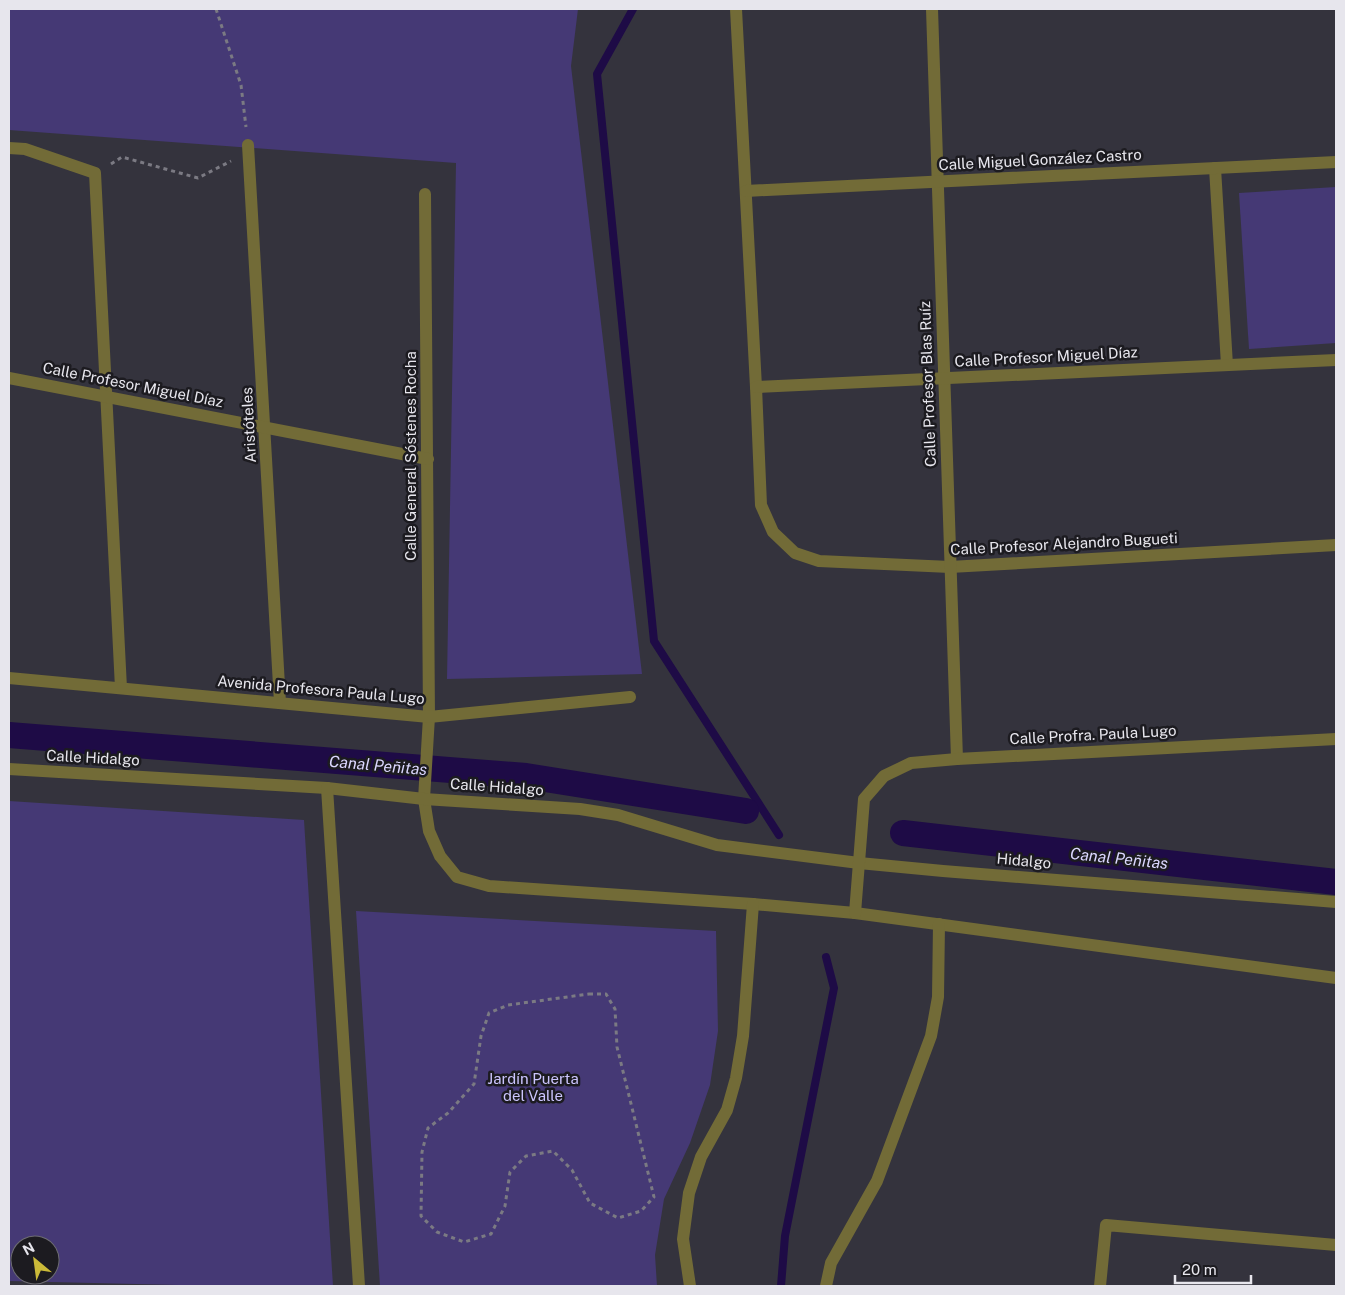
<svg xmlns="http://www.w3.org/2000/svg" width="1345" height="1295" viewBox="0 0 1345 1295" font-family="'Public Sans',sans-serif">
<rect width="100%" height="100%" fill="#34333d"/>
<g fill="#453975" fill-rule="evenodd">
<path d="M9,9H578L571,66L642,674L447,679L456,163L9,130Z"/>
<path d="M1336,187V343L1249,349L1239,193Z"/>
<path d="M9,801L304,820L333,1286H220L9,1281ZM20,1245H50V1275H20Z"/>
<path d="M356,911L716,931L718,1031L710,1085L690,1143L664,1199L655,1255L657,1286H380Z"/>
</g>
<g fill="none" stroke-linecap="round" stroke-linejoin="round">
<g stroke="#1e0b46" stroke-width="8">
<path d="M633,9L597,74L654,641L779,835"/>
<path d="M781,1286L785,1236L834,988L826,957"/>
</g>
<g stroke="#1e0b46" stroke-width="26">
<path d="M9,735L526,776L746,811"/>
<path d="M903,833L1336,882"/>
</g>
<g stroke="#7b7a83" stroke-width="3" stroke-dasharray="4 4" stroke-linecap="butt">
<path d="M216,9L241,85L246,127"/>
<path d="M111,164L122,157L198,178L231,161"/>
<path d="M589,994H606L615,1009L617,1047L654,1197L641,1211L618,1218L590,1203L572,1170L553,1151L526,1156L510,1172L505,1206L491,1234L464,1242L437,1232L421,1216L422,1152L428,1128L448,1113L474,1084L481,1036L489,1013L508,1005Z"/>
</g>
<g stroke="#726b37" stroke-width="12">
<path d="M736,9L756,387L761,505L773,532L795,553L819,561L950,567L1336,545"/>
<path d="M932,9L957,759"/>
<path d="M248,145L280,703"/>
<path d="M9,148L25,149L95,173L121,688"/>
<path d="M1215,168L1227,365"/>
<path d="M746,191L1336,162"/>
<path d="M425,194L429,717L424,799L429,831L440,856L457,877L489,886L753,904L855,913L1336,978"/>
<path d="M9,378L428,459"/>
<path d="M756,387L1336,360"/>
<path d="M9,678L429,717L630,697"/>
<path d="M9,769L327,788L424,799L580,809L618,815L717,845L859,863L943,871L1336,902"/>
<path d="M327,788L359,1286"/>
<path d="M855,913L864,799L884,776L911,763L957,759L1336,739"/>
<path d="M690,1286L683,1239L689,1193L701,1157L727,1110L736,1078L743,1036L753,904"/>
<path d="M826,1286L831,1263L877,1181L931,1036L938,997L939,924"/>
<path d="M1100,1286L1106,1225L1336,1245"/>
</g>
</g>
<g text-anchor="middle" stroke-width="5" stroke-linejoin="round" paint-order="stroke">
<g font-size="15" fill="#e7e6ed" stroke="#1c1b20">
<text transform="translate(1040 160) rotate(-3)" y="5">Calle Miguel González Castro</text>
<text transform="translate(1046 357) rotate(-3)" y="5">Calle Profesor Miguel Díaz</text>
<text transform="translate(928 384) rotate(-92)" y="5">Calle Profesor Blas Ruíz</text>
<text transform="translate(133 385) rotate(11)" y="5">Calle Profesor Miguel Díaz</text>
<text transform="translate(249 425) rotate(-93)" y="5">Aristóteles</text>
<text transform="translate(411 456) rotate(-90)" y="5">Calle General Sóstenes Rocha</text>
<text transform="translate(1064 544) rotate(-3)" y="5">Calle Profesor Alejandro Bugueti</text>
<text transform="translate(321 690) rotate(5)" y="5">Avenida Profesora Paula Lugo</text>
<text transform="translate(1093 735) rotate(-3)" y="5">Calle Profra. Paula Lugo</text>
<text transform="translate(93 758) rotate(3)" y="5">Calle Hidalgo</text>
<text transform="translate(497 787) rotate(4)" y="5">Calle Hidalgo</text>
<text transform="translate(1024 861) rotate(5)" y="5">Hidalgo</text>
</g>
<g font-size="15" fill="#ccc5fe" stroke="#1c1b20">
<text x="533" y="1084">Jardín Puerta<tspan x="533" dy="17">del Valle</tspan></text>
</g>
<g font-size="16" font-style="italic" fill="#dbd7fe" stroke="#1c1b20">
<text transform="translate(378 765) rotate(5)" y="6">Canal Peñitas</text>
<text transform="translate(1119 858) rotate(6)" y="6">Canal Peñitas</text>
</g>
</g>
<rect width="1345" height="1295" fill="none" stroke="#e7e6ed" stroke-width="20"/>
<g transform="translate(35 1260) rotate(331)"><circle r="24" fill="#1c1b20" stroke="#6d6c72"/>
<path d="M0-4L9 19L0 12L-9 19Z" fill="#cbba39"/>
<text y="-8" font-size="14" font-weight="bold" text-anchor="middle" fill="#e7e6ed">N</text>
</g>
<path d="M1175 1275v8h76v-8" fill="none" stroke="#e7e6ed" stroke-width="2.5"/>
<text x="1182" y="1275" font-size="15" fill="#e7e6ed" stroke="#1c1b20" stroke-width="4" paint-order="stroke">20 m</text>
</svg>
